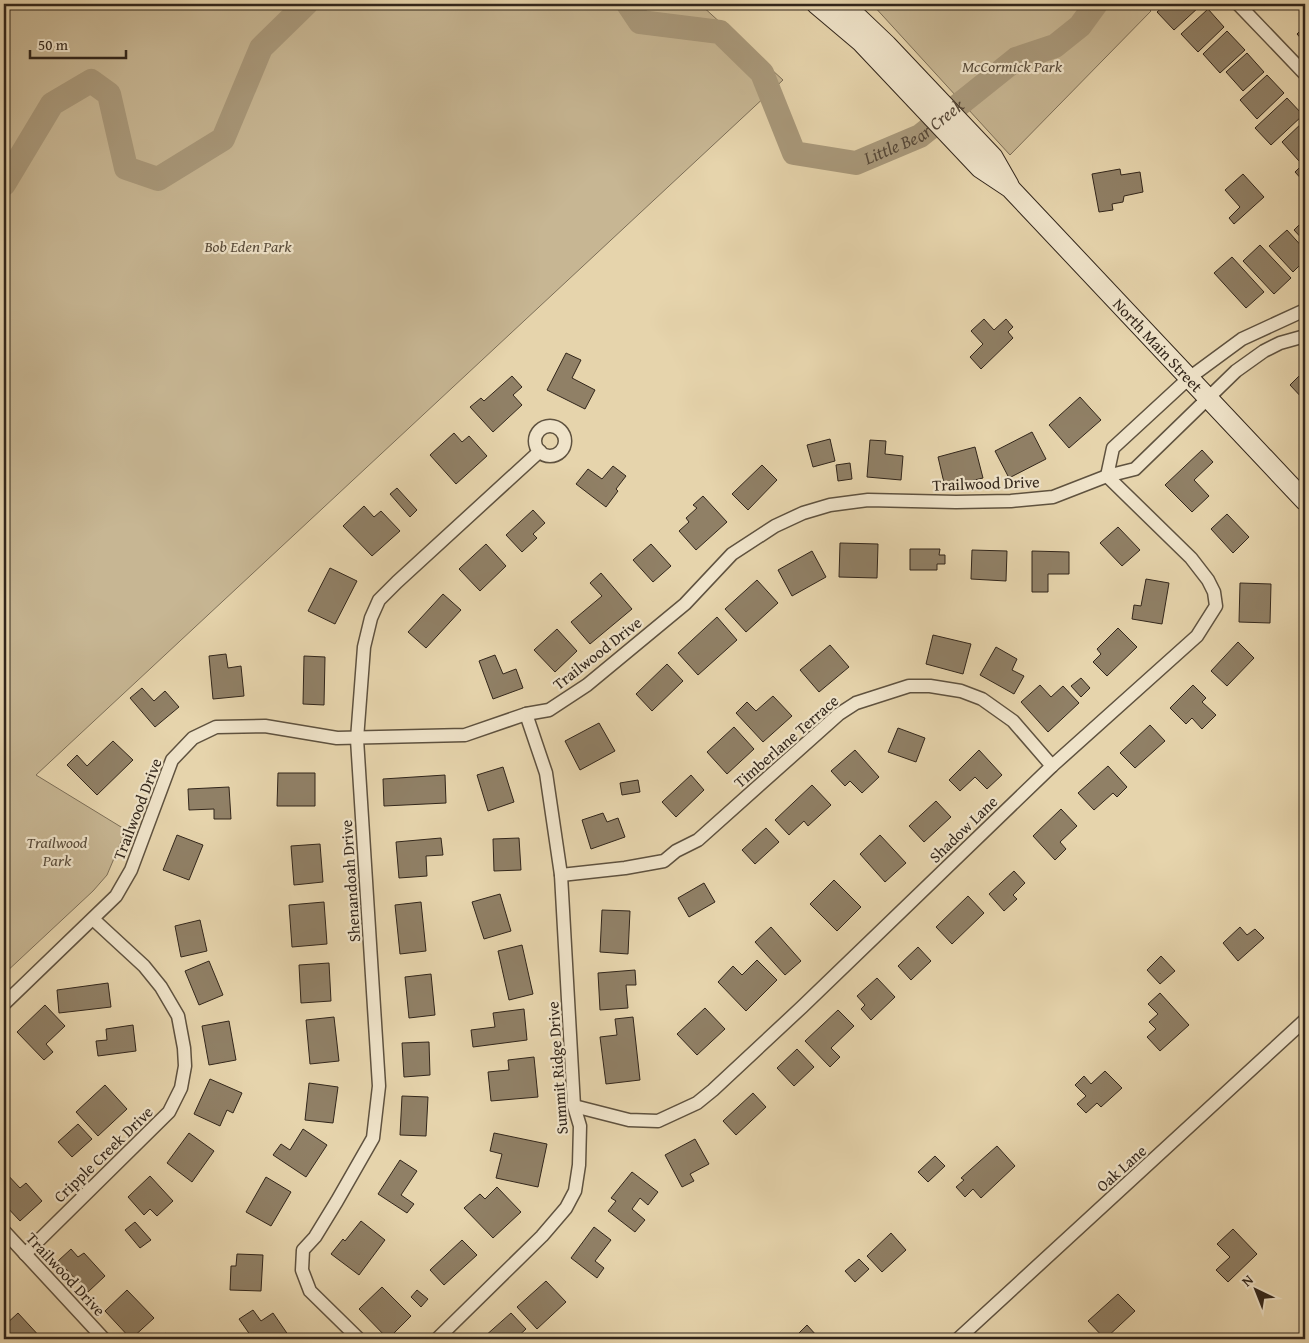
<svg xmlns="http://www.w3.org/2000/svg" width="1309" height="1343" viewBox="0 0 1309 1343" font-family="'Gentium Book Plus',serif">
<rect width="100%" height="100%" fill="#e6d4ac"/>
<filter id="stains"><feTurbulence type="fractalNoise" baseFrequency=".004" numOctaves="4"/><feColorMatrix values="0 0 0 0 .2 0 0 0 0 .09 0 0 0 0 .02 0 0 0 .5 -.17"/></filter>
<radialGradient id="worn" r=".72"><stop offset=".6" stop-color="#630" stop-opacity="0"/><stop offset="1" stop-color="#630" stop-opacity=".3"/></radialGradient>
<g fill="#c7b693" stroke="#7c6e57">
<path d="M7,4H700L783,80L36,775L126,830L107,875L93,891L4,974V8Z"/>
<path d="M872,4H1144L1151,11L1010,155Z"/>
</g>
<g fill="none" stroke-linecap="round" stroke-linejoin="round">
<g stroke="#a9997b" stroke-width="24">
<path id="s1" d="M628,4L640,22L720,32L762,73L794,153L856,163L920,136L1016,59L1055,46L1080,26L1096,4"/>
<path d="M4,184L52,104L91,81L109,94L126,168L158,179L223,139L261,48L306,4"/>
</g>
</g>
<g fill="#908066" stroke="#32261b">
<path d="M1166,4H1196L1199,7L1174,30L1157,12Z"/>
<path d="M1208,9L1224,27L1198,52L1181,34Z"/>
<path d="M1305,26V43L1297,34Z"/>
<path d="M1227,31L1245,50L1220,73L1203,54Z"/>
<path d="M1247,53L1264,72L1243,91L1226,72Z"/>
<path d="M1267,75L1284,93L1257,119L1240,100Z"/>
<path d="M1287,98L1303,115L1271,145L1255,128Z"/>
<path d="M1305,120V155L1299,161L1282,142Z"/>
<path d="M1305,162V183L1295,172Z"/>
<path d="M1120,169L1121,175L1140,172L1143,192L1124,196L1123,202L1112,204L1113,210L1099,212L1092,174Z"/>
<path d="M1243,174L1264,197L1234,224L1229,218L1240,207L1225,190Z"/>
<path d="M1303,221L1305,224V242L1294,230Z"/>
<path d="M1287,230L1305,250V269L1301,264L1293,272L1269,246Z"/>
<path d="M1260,245L1291,278L1274,294L1243,261Z"/>
<path d="M1232,257L1264,292L1246,308L1214,273Z"/>
<path d="M984,319L994,330L1006,319L1013,327L1008,332L1013,338L981,369L970,357L983,344L971,331Z"/>
<path d="M566,353L581,360L572,378L595,390L585,409L547,390Z"/>
<path d="M1305,370V401L1290,385Z"/>
<path d="M512,376L522,387L513,395L522,405L493,432L470,407L481,398L484,401Z"/>
<path d="M1080,397L1101,420L1069,448L1049,425Z"/>
<path d="M1032,432L1046,459L1009,478L995,451Z"/>
<path d="M454,433L462,442L469,436L487,456L456,484L430,455Z"/>
<path d="M830,439L835,461L813,467L807,445Z"/>
<path d="M870,440L886,441L885,454L903,456L901,480L867,477Z"/>
<path d="M975,447L983,478L945,487L938,457Z"/>
<path d="M1202,450L1213,462L1194,480L1209,496L1192,512L1165,485Z"/>
<path d="M850,463L852,479L838,481L836,465Z"/>
<path d="M762,465L777,480L748,510L732,494Z"/>
<path d="M613,466L626,476L616,489L618,491L606,507L576,484L588,469L602,479Z"/>
<path d="M397,488L417,510L410,517L390,494Z"/>
<path d="M703,496L727,522L696,550L679,531L689,522L686,518L697,508L693,505Z"/>
<path d="M364,506L374,517L381,511L400,531L372,556L343,526Z"/>
<path d="M533,510L545,523L533,534L537,538L522,552L506,535Z"/>
<path d="M1227,514L1249,537L1233,553L1211,529Z"/>
<path d="M1118,527L1140,550L1122,566L1100,543Z"/>
<path d="M840,543L878,544L877,578L839,577Z"/>
<path d="M486,544L506,566L480,591L459,569Z"/>
<path d="M651,544L671,566L653,582L633,560Z"/>
<path d="M910,549H940L939,555H945V564H937V570H910Z"/>
<path d="M972,550L1007,551L1006,581L971,579Z"/>
<path d="M812,551L826,577L792,596L778,570Z"/>
<path d="M1032,551L1069,552V574H1048V592H1032Z"/>
<path d="M330,568L357,581L335,624L308,611Z"/>
<path d="M601,573L632,609L590,644L571,622L602,596L590,583Z"/>
<path d="M1146,579L1169,583L1162,624L1132,619L1134,605L1141,606Z"/>
<path d="M757,580L778,603L746,632L725,609Z"/>
<path d="M1240,583L1271,584L1270,623L1239,622Z"/>
<path d="M443,594L461,610L426,648L408,632Z"/>
<path d="M717,617L737,640L698,675L678,653Z"/>
<path d="M1118,628L1137,647L1107,676L1093,662L1101,654L1097,649Z"/>
<path d="M557,629L577,651L555,672L534,650Z"/>
<path d="M933,635L971,644L963,674L926,664Z"/>
<path d="M1238,642L1254,658L1227,686L1211,671Z"/>
<path d="M830,645L849,667L819,692L800,670Z"/>
<path d="M996,647L1017,659L1012,670L1024,676L1014,694L980,675Z"/>
<path d="M226,654L228,668L241,666L244,696L213,699L209,656Z"/>
<path d="M495,655L503,674L516,669L523,688L493,699L479,661Z"/>
<path d="M304,656L325,657L324,705L303,704Z"/>
<path d="M667,664L683,681L652,711L636,694Z"/>
<path d="M1081,678L1090,688L1081,697L1071,686Z"/>
<path d="M1040,685L1051,697L1063,686L1079,703L1048,732L1021,702Z"/>
<path d="M1193,685L1206,698L1202,702L1216,715L1202,729L1192,718L1186,724L1170,708Z"/>
<path d="M142,688L154,701L165,691L179,707L155,727L130,698Z"/>
<path d="M773,696L792,716L763,742L736,713L747,702L756,711Z"/>
<path d="M599,723L615,751L580,770L565,741Z"/>
<path d="M1150,725L1165,741L1135,768L1120,753Z"/>
<path d="M734,727L754,749L727,774L707,752Z"/>
<path d="M898,728L925,738L916,762L888,752Z"/>
<path d="M113,741L133,760L97,795L67,765L77,755L87,766Z"/>
<path d="M855,750L879,777L862,793L850,781L845,786L831,771Z"/>
<path d="M979,750L1002,775L987,789L975,777L960,791L949,780Z"/>
<path d="M1108,766L1127,787L1117,797L1113,793L1094,810L1078,793Z"/>
<path d="M503,767L514,802L488,811L477,775Z"/>
<path d="M278,773H315V806H277Z"/>
<path d="M445,775L446,803L384,806L383,779Z"/>
<path d="M691,775L704,790L676,817L662,802Z"/>
<path d="M638,780L640,792L622,795L620,783Z"/>
<path d="M812,785L831,805L808,826L804,821L789,835L775,820Z"/>
<path d="M229,787L231,819H214V809L189,810L188,789Z"/>
<path d="M936,801L951,817L924,842L909,826Z"/>
<path d="M1061,809L1077,826L1060,842L1066,849L1055,860L1033,836Z"/>
<path d="M603,813L607,822L618,818L625,837L591,849L582,820Z"/>
<path d="M766,828L779,842L755,864L742,850Z"/>
<path d="M177,835L203,845L189,880L163,870Z"/>
<path d="M880,835L906,863L885,882L860,854Z"/>
<path d="M441,838L443,855L426,856L427,876L399,878L396,842Z"/>
<path d="M519,838L521,870L494,871L493,839Z"/>
<path d="M320,844L323,882L294,885L291,846Z"/>
<path d="M1014,871L1025,883L1013,895L1017,899L1004,911L989,894Z"/>
<path d="M834,880L861,907L837,931L810,904Z"/>
<path d="M704,883L715,902L689,917L678,898Z"/>
<path d="M500,894L511,931L484,939L472,902Z"/>
<path d="M968,896L984,913L952,944L936,927Z"/>
<path d="M324,902L327,944L292,947L289,905Z"/>
<path d="M421,902L426,951L400,954L395,905Z"/>
<path d="M602,910L630,911L628,954L600,952Z"/>
<path d="M200,920L207,951L181,957L175,926Z"/>
<path d="M771,927L801,961L785,975L755,942Z"/>
<path d="M1240,927L1247,935L1255,929L1264,938L1238,961L1223,943Z"/>
<path d="M522,945L533,994L509,1000L498,951Z"/>
<path d="M918,947L931,961L911,980L898,966Z"/>
<path d="M1161,956L1175,971L1160,984L1147,970Z"/>
<path d="M757,960L777,980L746,1011L718,982L733,966L742,975Z"/>
<path d="M209,961L223,995L199,1005L185,971Z"/>
<path d="M329,963L331,1001L301,1003L299,965Z"/>
<path d="M635,970L636,985H626L628,1008L600,1010L598,973Z"/>
<path d="M431,974L435,1015L409,1018L405,977Z"/>
<path d="M877,978L895,997L871,1020L861,1009L865,1005L857,996Z"/>
<path d="M108,983L111,1007L59,1013L57,990Z"/>
<path d="M1160,993L1189,1025L1160,1051L1147,1037L1156,1029L1149,1022L1158,1014L1148,1004Z"/>
<path d="M45,1005L65,1026L46,1044L53,1052L44,1060L17,1032Z"/>
<path d="M705,1008L725,1029L697,1055L677,1034Z"/>
<path d="M524,1009L527,1040L473,1047L471,1030L495,1027L493,1013Z"/>
<path d="M838,1010L854,1026L831,1048L840,1057L830,1067L805,1041Z"/>
<path d="M334,1017L339,1061L310,1064L306,1020Z"/>
<path d="M633,1017L640,1080L606,1084L600,1037L617,1035L615,1019Z"/>
<path d="M229,1021L236,1060L209,1065L202,1026Z"/>
<path d="M133,1025L136,1051L98,1056L96,1041L107,1040L106,1029Z"/>
<path d="M429,1042L430,1075L404,1077L402,1043Z"/>
<path d="M797,1049L814,1067L794,1086L777,1068Z"/>
<path d="M534,1057L538,1097L491,1101L488,1072L509,1070L508,1060Z"/>
<path d="M1105,1071L1122,1088L1101,1107L1097,1103L1086,1113L1077,1104L1086,1096L1075,1085L1084,1076L1091,1084Z"/>
<path d="M210,1079L242,1093L233,1113L227,1110L220,1126L194,1114Z"/>
<path d="M309,1083L338,1087L333,1123L305,1120Z"/>
<path d="M105,1085L127,1109L98,1136L76,1112Z"/>
<path d="M753,1093L766,1107L736,1135L723,1121Z"/>
<path d="M402,1096L428,1097L426,1136L400,1135Z"/>
<path d="M4,1106L9,1109L4,1120Z"/>
<path d="M78,1124L92,1139L72,1157L58,1142Z"/>
<path d="M303,1129L327,1145L306,1177L273,1155L281,1144L290,1150Z"/>
<path d="M189,1133L214,1151L192,1182L167,1163Z"/>
<path d="M494,1133L547,1144L538,1187L496,1178L502,1154L490,1151Z"/>
<path d="M695,1139L709,1164L690,1174L694,1181L682,1187L665,1155Z"/>
<path d="M997,1146L1015,1166L981,1198L973,1189L965,1197L956,1187L964,1180L961,1178Z"/>
<path d="M935,1156L945,1166L928,1182L918,1172Z"/>
<path d="M400,1160L417,1171L401,1195L414,1204L407,1213L378,1194Z"/>
<path d="M4,1171L20,1188L26,1183L42,1201L20,1221L4,1204Z"/>
<path d="M632,1172L658,1192L648,1205L640,1198L632,1209L645,1220L635,1232L608,1211L616,1201L611,1198Z"/>
<path d="M150,1176L173,1201L157,1216L150,1209L144,1215L128,1197Z"/>
<path d="M266,1177L291,1192L271,1226L246,1212Z"/>
<path d="M497,1187L521,1212L493,1238L464,1208L480,1194L485,1199Z"/>
<path d="M361,1221L385,1240L359,1275L331,1254L343,1239L345,1241Z"/>
<path d="M135,1222L151,1240L140,1248L125,1230Z"/>
<path d="M594,1227L611,1240L595,1261L604,1268L597,1278L571,1258Z"/>
<path d="M1233,1229L1257,1254L1228,1282L1216,1270L1230,1257L1217,1244Z"/>
<path d="M891,1233L906,1250L882,1272L867,1256Z"/>
<path d="M462,1240L477,1255L444,1285L430,1270Z"/>
<path d="M71,1249L78,1257L84,1253L105,1276L88,1292L58,1261Z"/>
<path d="M237,1254L263,1255L261,1291L230,1290L231,1266H236Z"/>
<path d="M859,1259L869,1269L855,1282L845,1271Z"/>
<path d="M546,1281L566,1302L537,1329L517,1307Z"/>
<path d="M382,1287L411,1316L388,1339L359,1309Z"/>
<path d="M127,1290L154,1318L131,1339L105,1311Z"/>
<path d="M417,1290L428,1299L421,1307L411,1297Z"/>
<path d="M1118,1294L1135,1311L1105,1339L1088,1321Z"/>
<path d="M253,1310L261,1321L273,1313L291,1339H253L239,1319Z"/>
<path d="M18,1313L42,1339H7L10,1337L4,1331V1326Z"/>
<path d="M511,1313L526,1329L515,1339H486L484,1337Z"/>
<path d="M807,1325L817,1336L814,1339H804L798,1334Z"/>
<path d="M166,1333L172,1339H159Z"/>
<path d="M704,1334L709,1339H698Z"/>
</g>
<g fill="none" stroke-linecap="round" stroke-linejoin="round">
<defs>
<g id="street">
<path d="M1238,4L1305,74"/>
<circle cx="550" cy="441" r="15"/>
<path d="M1107,476L1113,448L1189,378L1242,339L1305,310"/>
<path d="M561,875L625,868L664,861L676,851L698,840L839,714L856,703L909,686H930L961,691L982,699L1013,721L1052,766"/>
<path d="M4,1004L116,896L131,870L172,760L193,738L216,727L265,726L337,738L465,735L526,714L549,710L587,685L685,604L732,554L775,526L803,513L830,505L868,500L956,502L1011,501L1053,497L1107,476L1135,469L1236,371L1264,351L1280,343L1305,336"/>
<path d="M574,1106L629,1120L658,1121L697,1103L713,1090L802,1007L1052,766L1197,636L1216,606L1214,592L1208,580L1191,558L1107,476"/>
<path d="M4,1231L104,1339"/>
<path d="M25,1254L169,1112L181,1088L185,1066L184,1048L178,1016L161,987L144,966L93,919"/>
<path d="M359,1339L310,1291L302,1270L303,1250L315,1237L337,1201L373,1138L379,1086L357,739L364,647L371,618L379,600L397,582L540,451"/>
<path d="M437,1339L542,1236L566,1208L575,1191L579,1165L580,1126L574,1106L561,875L546,773L526,714"/>
<path d="M958,1339L1305,1020"/>
</g>
<g id="secondary">
<path id="s2" d="M816,4L861,42L980,168L1010,188L1305,501"/>
<path d="M844,4L887,45L993,157L1009,185"/>
</g>
</defs>
<use href="#street" stroke="#5f523f" stroke-width="15"/>
<use href="#secondary" stroke="#32261b" stroke-width="21"/>
<use href="#street" stroke="#efe3c9" stroke-width="12"/>
<use href="#secondary" stroke="#efe3c9" stroke-width="19"/>
</g>
<g text-anchor="middle" stroke-width="4.5" stroke-linejoin="round" paint-order="stroke">
<g font-size="16" font-style="italic" fill="#574a39" stroke="#efe3c9">
<text x="1012" y="72">McCormick Park</text>
<text x="248" y="252">Bob Eden Park</text>
<text x="57" y="848">Trailwood<tspan x="57" dy="18">Park</tspan></text>
</g>
<g font-size="16" fill="#32261b" stroke="#efe3c9">
<text dy="6" stroke="none"><textPath href="#s2" startOffset="484">North Main Street</textPath></text>
<text transform="translate(986 483) rotate(-2)" y="6">Trailwood Drive</text>
<text transform="translate(597 653) rotate(-38)" y="6">Trailwood Drive</text>
<text transform="translate(786 741) rotate(-41)" y="6">Timberlane Terrace</text>
<text transform="translate(137 809) rotate(-69)" y="6">Trailwood Drive</text>
<text transform="translate(963 829) rotate(-44)" y="6">Shadow Lane</text>
<text transform="translate(350 881) rotate(-94)" y="6">Shenandoah Drive</text>
<text transform="translate(557 1068) rotate(-94)" y="6">Summit Ridge Drive</text>
<text transform="translate(103 1154) rotate(-44)" y="6">Cripple Creek Drive</text>
<text transform="translate(1121 1168) rotate(-42)" y="6">Oak Lane</text>
<text transform="translate(66 1274) rotate(47)" y="6">Trailwood Drive</text>
</g>
<g font-size="18" font-style="italic" fill="#564838" stroke="#efe3c9">
<text dy="6" stroke="none"><textPath href="#s1" startOffset="376">Little Bear Creek</textPath></text>
</g>
</g>
<rect width="1309" height="1343" fill="none" stroke="#e6d4ac" stroke-width="20"/>
<rect x="5" y="5" width="1299" height="1333" fill="none" stroke="#32261b" stroke-width="2.5"/>
<rect x="10" y="10" width="1289" height="1323" fill="none" stroke="#32261b"/>
<g transform="translate(1256 1290) rotate(317)" stroke="#efe3c9" stroke-width="4" paint-order="stroke">
<path d="M0-4L9 19L0 12L-9 19Z" fill="#32261b"/>
<text y="-8" font-size="14" font-weight="bold" text-anchor="middle" fill="#32261b">N</text>
</g>
<path d="M30 50v8h96v-8" fill="none" stroke="#32261b" stroke-width="2.5"/>
<text x="38" y="50" font-size="15" fill="#32261b" stroke="#efe3c9" stroke-width="4" paint-order="stroke">50 m</text>
<rect width="100%" height="100%" filter="url(#stains)"/>
<rect width="100%" height="100%" fill="url(#worn)"/>
</svg>
